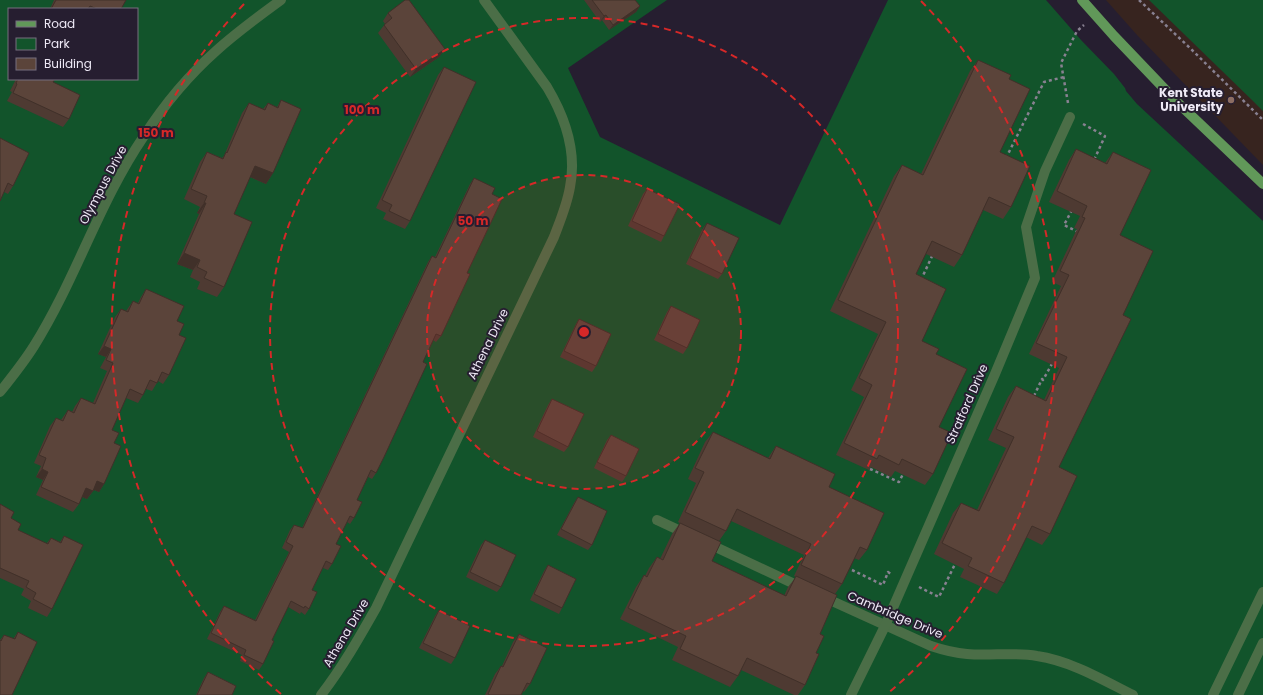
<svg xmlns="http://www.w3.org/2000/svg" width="1263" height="695" viewBox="0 0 1263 695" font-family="Poppins,sans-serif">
<rect width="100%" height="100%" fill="#261e30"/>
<path fill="#37241f" d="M1106,0H1263V165L1137,35Z"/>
<g fill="#12542b" fill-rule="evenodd">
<path d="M0,0H667L568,68L600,137L780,225L888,0H1046L1081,40L1114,74L1125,88L1126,91L1137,104L1263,221V695H0ZM9,9H137V79H9Z"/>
<path d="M1149,0H1263V111L1254,102Z"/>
</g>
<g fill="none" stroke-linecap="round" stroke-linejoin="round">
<g stroke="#888191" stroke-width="2.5" stroke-dasharray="3 3" stroke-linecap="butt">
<path d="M1139,0L1191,49L1263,120"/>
<path d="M1068,103L1061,63L1077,31L1084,25"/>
<path d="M1083,124L1105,136L1094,160"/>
<path d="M1006,158L1044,82L1064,77"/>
<path d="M1072,210L1064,225L1078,232"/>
<path d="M921,280L933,254"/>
<path d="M1034,396L1042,379L1043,380L1053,362"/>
<path d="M870,469L899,482L904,472"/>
<path d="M852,570L883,585L888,572L891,574"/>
<path d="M919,587L939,597L956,562"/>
</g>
<g stroke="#4b6e47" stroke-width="10">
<path d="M657,520L687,534"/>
<path d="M707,543L803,588"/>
<path d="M821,596L931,646C943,650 954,653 967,654C990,656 1014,652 1037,656C1071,661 1103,680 1133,695"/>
<path d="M851,695L885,626L995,374L1035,278L1026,227L1045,171L1070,117"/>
</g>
<g stroke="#4b6e47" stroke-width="10">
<path d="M0,392C12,377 24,362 34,346C76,279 99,202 144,136C164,105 189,75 216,51C237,32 259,16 281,0"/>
<path d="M321,695C342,668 359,638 376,608L554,237C560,221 567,205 570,187C577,152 565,117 547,87L484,0"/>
<path d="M1213,695L1263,592"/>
<path d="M1238,695L1263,643"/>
</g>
<path stroke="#619859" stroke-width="10" d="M1082,0L1114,36L1177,102L1263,184"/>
</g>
<g fill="#4e3a32" fill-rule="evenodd">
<path d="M54,0H126L121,9H50Z"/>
<path d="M584,0H635L640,6L636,12L609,30L602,20L600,22Z"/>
<path d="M388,13L445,49L439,57L410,77L378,33L385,24L383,21Z"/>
<path d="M978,60L1009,79L1000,152L1011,207L1003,219L983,210L962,255L954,267L926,254L916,274L922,341L936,354L939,427L933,474L925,485L895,471L891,477L871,467L869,470L836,455L864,397L851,390L878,334L830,311L894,176L902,165L921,174L970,71Z"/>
<path d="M444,67L410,221L405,229L383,219L386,213L376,208L438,75Z"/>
<path d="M16,79H55L53,82L69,119L63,127L7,101L12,92L10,91Z"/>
<path d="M281,100L273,173L266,184L250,177L234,214L224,287L217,297L197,289L200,282L190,277L193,270L177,264L199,214L197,213L200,207L184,199L200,162L207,152L222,158L224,156L242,113L249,103L263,109L268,103L277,107Z"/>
<path d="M0,138L13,186L8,194L4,192Z"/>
<path d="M1076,149L1105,163L1113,152L1120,235L1123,315L1059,467L1050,534L1042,545L1026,537L1004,583L997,594L960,577L964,569L934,554L953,513L961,503L977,510L1006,448L988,440L1008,397L1016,386L1044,400L1059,368L1029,354L1061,286L1052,282L1077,229L1074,228L1080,216L1049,202L1069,160Z"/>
<path d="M474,178L492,194L467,273L441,336L436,342L433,340L423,362L376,473L372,479L368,477L357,500L354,518L350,524L347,522L336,544L332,564L328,570L323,568L312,590L309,609L305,615L301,612L300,614L288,607L272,640L263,664L259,670L240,661L242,655L207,639L220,612L224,606L255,620L289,552L282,548L290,530L294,525L302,528L428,262L432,256L435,257L470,184Z"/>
<path d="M647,189L664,236L661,242L628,226L643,194Z"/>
<path d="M707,223L722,274L718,279L686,264L703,228Z"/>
<path d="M146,289L177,321L179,335L169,375L163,384L158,381L152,391L146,389L143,395L138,403L126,398L112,430L114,443L104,484L99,492L94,490L87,499L82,497L79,504L73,512L36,495L43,480L36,477L41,466L34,463L50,426L56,418L61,420L68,410L72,412L75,406L81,398L93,403L107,371L100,368L106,357L98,354L115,317L121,309L126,311L133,301L138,303L141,297Z"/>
<path d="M671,306L687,348L683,354L654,340L667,312Z"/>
<path d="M579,319L596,366L592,372L560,357L576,324Z"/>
<path d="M552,399L568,447L564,452L533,437L548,405Z"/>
<path d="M713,432L768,458L776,446L829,487L867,550L859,560L854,558L842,584L835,594L820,634L816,653L805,685L798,695H794L741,670L738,676L730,687L672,660L678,647L620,619L636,587L644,575L645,576L649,568L657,557L660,559L672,534L680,523L678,522L696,483L688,479L705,442ZM731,521L804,555L794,576L796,577L788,587L784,596L712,561L719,541L726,531Z"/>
<path d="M611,435L626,476L622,482L594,468L607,440Z"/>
<path d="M578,497L592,545L588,550L557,535L574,503Z"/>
<path d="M0,504L11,518L18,530L46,544L51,538L60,542L64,536L52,609L47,617L28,608L31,601L21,595L24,589L0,578Z"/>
<path d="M485,540L501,587L497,592L466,577L481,545Z"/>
<path d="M548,565L562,608L559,614L530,600L544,571Z"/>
<path d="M439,610L455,658L451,664L419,648L435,616Z"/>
<path d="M18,632L12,695L0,640L4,635L13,639Z"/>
<path d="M519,634L530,684L524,692L523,691L521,695H485L495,674L501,666H502L513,642Z"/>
<path d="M208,672L232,695H196L204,678Z"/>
</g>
<g fill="#403029">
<path d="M640,6L636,12L609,30L613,25Z"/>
<path d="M606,15L602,20L600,22L604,16Z"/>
<path d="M445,49L439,57L410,77L416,69Z"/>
<path d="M255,166L273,173L266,184L248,176Z"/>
<path d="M204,203H206L199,214L197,213Z"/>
<path d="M184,253L200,260L193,270L177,264Z"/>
<path d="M104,346L111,349L106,357L98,354Z"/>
<path d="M42,469L48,472L43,480L36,477Z"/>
<path d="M97,481L104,484L99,492L92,489Z"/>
<path d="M86,488L93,491L87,499L80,496Z"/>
</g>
<g fill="#5b443a" stroke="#403029">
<path d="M56,0H126L121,9H97L90,6L88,9H51Z"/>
<path d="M405,0H409L445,49L416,69L384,25L392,18L388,13Z"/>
<path d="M592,0H635L640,6L613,25L606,15L604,16Z"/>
<path d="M978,60L1011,75L1009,79L1030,89L1000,152L1030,166L1011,207L989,197L962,255L932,241L916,274L946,289L922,341L939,349L936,354L967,369L939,427L952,433L933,474L902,459L899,465L879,455L877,459L844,443L872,385L859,378L886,322L838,300L902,165L923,175Z"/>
<path d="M444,67L476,82L410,221L389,211L392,205L382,200Z"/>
<path d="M18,79H55L53,82L80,95L69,119L13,93L17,84L16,83Z"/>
<path d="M281,100L301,109L273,173L255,166L234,214L252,222L224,287L204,278L207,272L197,267L200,260L184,253L206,203H204L207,196L191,189L207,152L223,159L226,152L227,153L249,103L265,110L268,103L278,108Z"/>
<path d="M0,138L29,153L13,186L8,183L0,201Z"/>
<path d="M1076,149L1107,164L1113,152L1151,170L1120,235L1153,251L1123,315L1131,319L1059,467L1077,476L1050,534L1032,526L1004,583L968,566L972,558L942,543L961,503L979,511L1014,437L996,429L1016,386L1046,401L1067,357L1036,343L1069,275L1060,271L1085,218L1082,217L1087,206L1057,191Z"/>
<path d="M474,178L495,188L492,194L502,199L467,273L470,274L441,336L436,334L423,362L427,364L384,457L376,473L371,470L357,500L362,502L354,518L350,516L336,544L341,546L332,564L326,561L312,590L317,592L309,609L305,606L304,608L291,601L272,640L274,641L263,664L244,655L246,650L211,633L224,606L256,621L293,546L286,542L294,525L303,528L432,256L436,258Z"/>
<path d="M647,189L680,204L664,236L632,221Z"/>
<path d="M707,223L739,238L722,274L690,258Z"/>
<path d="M146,289L184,306L177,321L184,324L179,335L186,338L169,375L162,372L157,383L150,380L143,395L130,389L112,430L119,433L114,443L121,446L104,484L97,481L93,491L86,488L79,504L41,487L48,472L42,469L46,458L39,455L56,418L63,421L68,410L74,413L81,398L95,404L113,363L106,360L111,349L104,346L121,309L128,312L133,301L139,304Z"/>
<path d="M671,306L700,320L687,348L658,334Z"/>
<path d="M579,319L611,334L596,366L564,351Z"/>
<path d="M552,399L584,414L568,447L537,431Z"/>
<path d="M713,432L770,459L776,446L835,474L829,487L884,513L867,550L860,547L842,584L801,565L811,544L737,509L726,531L685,512L704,472L695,468Z"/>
<path d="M611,435L639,449L626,476L597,462Z"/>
<path d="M578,497L607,511L592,545L561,529Z"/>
<path d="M0,504L14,512L11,518L21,524L18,530L48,544L51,538L61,543L64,536L83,545L52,609L33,599L36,593L26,587L29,581L0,568Z"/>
<path d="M680,523L721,542L712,561L786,596L796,576L837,595L820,634L824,636L816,653L819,654L805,685L747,658L738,676L680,649L686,636L628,608L644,575L647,577L657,557L663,560Z"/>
<path d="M485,540L516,555L501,587L470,572Z"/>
<path d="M548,565L576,579L562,608L534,594Z"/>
<path d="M439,610L470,626L455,658L423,643Z"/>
<path d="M18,632L37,642L12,695H0V640L1,641L4,635L15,639Z"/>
<path d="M519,634L547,648L530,684L527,683L521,695H490L488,694L501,666L503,667Z"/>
<path d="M208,672L236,686L232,695H197Z"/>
</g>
<circle cx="584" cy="332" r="157" fill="#d62828" fill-opacity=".12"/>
<g fill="none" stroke="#d62828" stroke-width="2" stroke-dasharray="7 5">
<circle cx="584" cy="332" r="157"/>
<circle cx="584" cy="332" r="314"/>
<path d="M281 694A472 472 0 0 1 247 1M921 1A472 472 0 0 1 887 694"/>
</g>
<circle fill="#8d6e63" stroke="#261e30" stroke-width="1.5" cx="1231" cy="100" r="4"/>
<g text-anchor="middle" stroke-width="4" stroke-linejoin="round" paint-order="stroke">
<g font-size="12" font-weight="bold" fill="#eee9f6" stroke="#261e30" text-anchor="end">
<text x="1223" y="97">Kent State<tspan x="1223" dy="14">University</tspan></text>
</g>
<g font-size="12" fill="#eee9f6" stroke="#261e30">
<text transform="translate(103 185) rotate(-62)" y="4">Olympus Drive</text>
<text transform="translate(488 344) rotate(-64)" y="4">Athena Drive</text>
<text transform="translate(967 404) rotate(-66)" y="4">Stratford Drive</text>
<text transform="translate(895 615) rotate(23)" y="4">Cambridge Drive</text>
<text transform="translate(346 633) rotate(-59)" y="4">Athena Drive</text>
</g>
</g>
<circle cx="584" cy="332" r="6" fill="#d62828" stroke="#261e30" stroke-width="2"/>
<g font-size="12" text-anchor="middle" font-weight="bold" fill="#d62828" stroke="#261e30" stroke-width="4" stroke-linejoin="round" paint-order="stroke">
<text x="362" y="114">100 m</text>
<text x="156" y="137">150 m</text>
<text x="473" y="225">50 m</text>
</g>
<rect x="8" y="8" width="130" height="72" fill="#261e30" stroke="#766f7f"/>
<rect x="16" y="21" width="20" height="6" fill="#619859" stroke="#766f7f"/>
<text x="44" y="28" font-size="12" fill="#eee9f6">Road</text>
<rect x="16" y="38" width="20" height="12" fill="#12542b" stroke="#766f7f"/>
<text x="44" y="48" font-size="12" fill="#eee9f6">Park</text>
<rect x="16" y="58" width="20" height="12" fill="#5b443a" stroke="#766f7f"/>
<text x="44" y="68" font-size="12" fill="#eee9f6">Building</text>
</svg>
